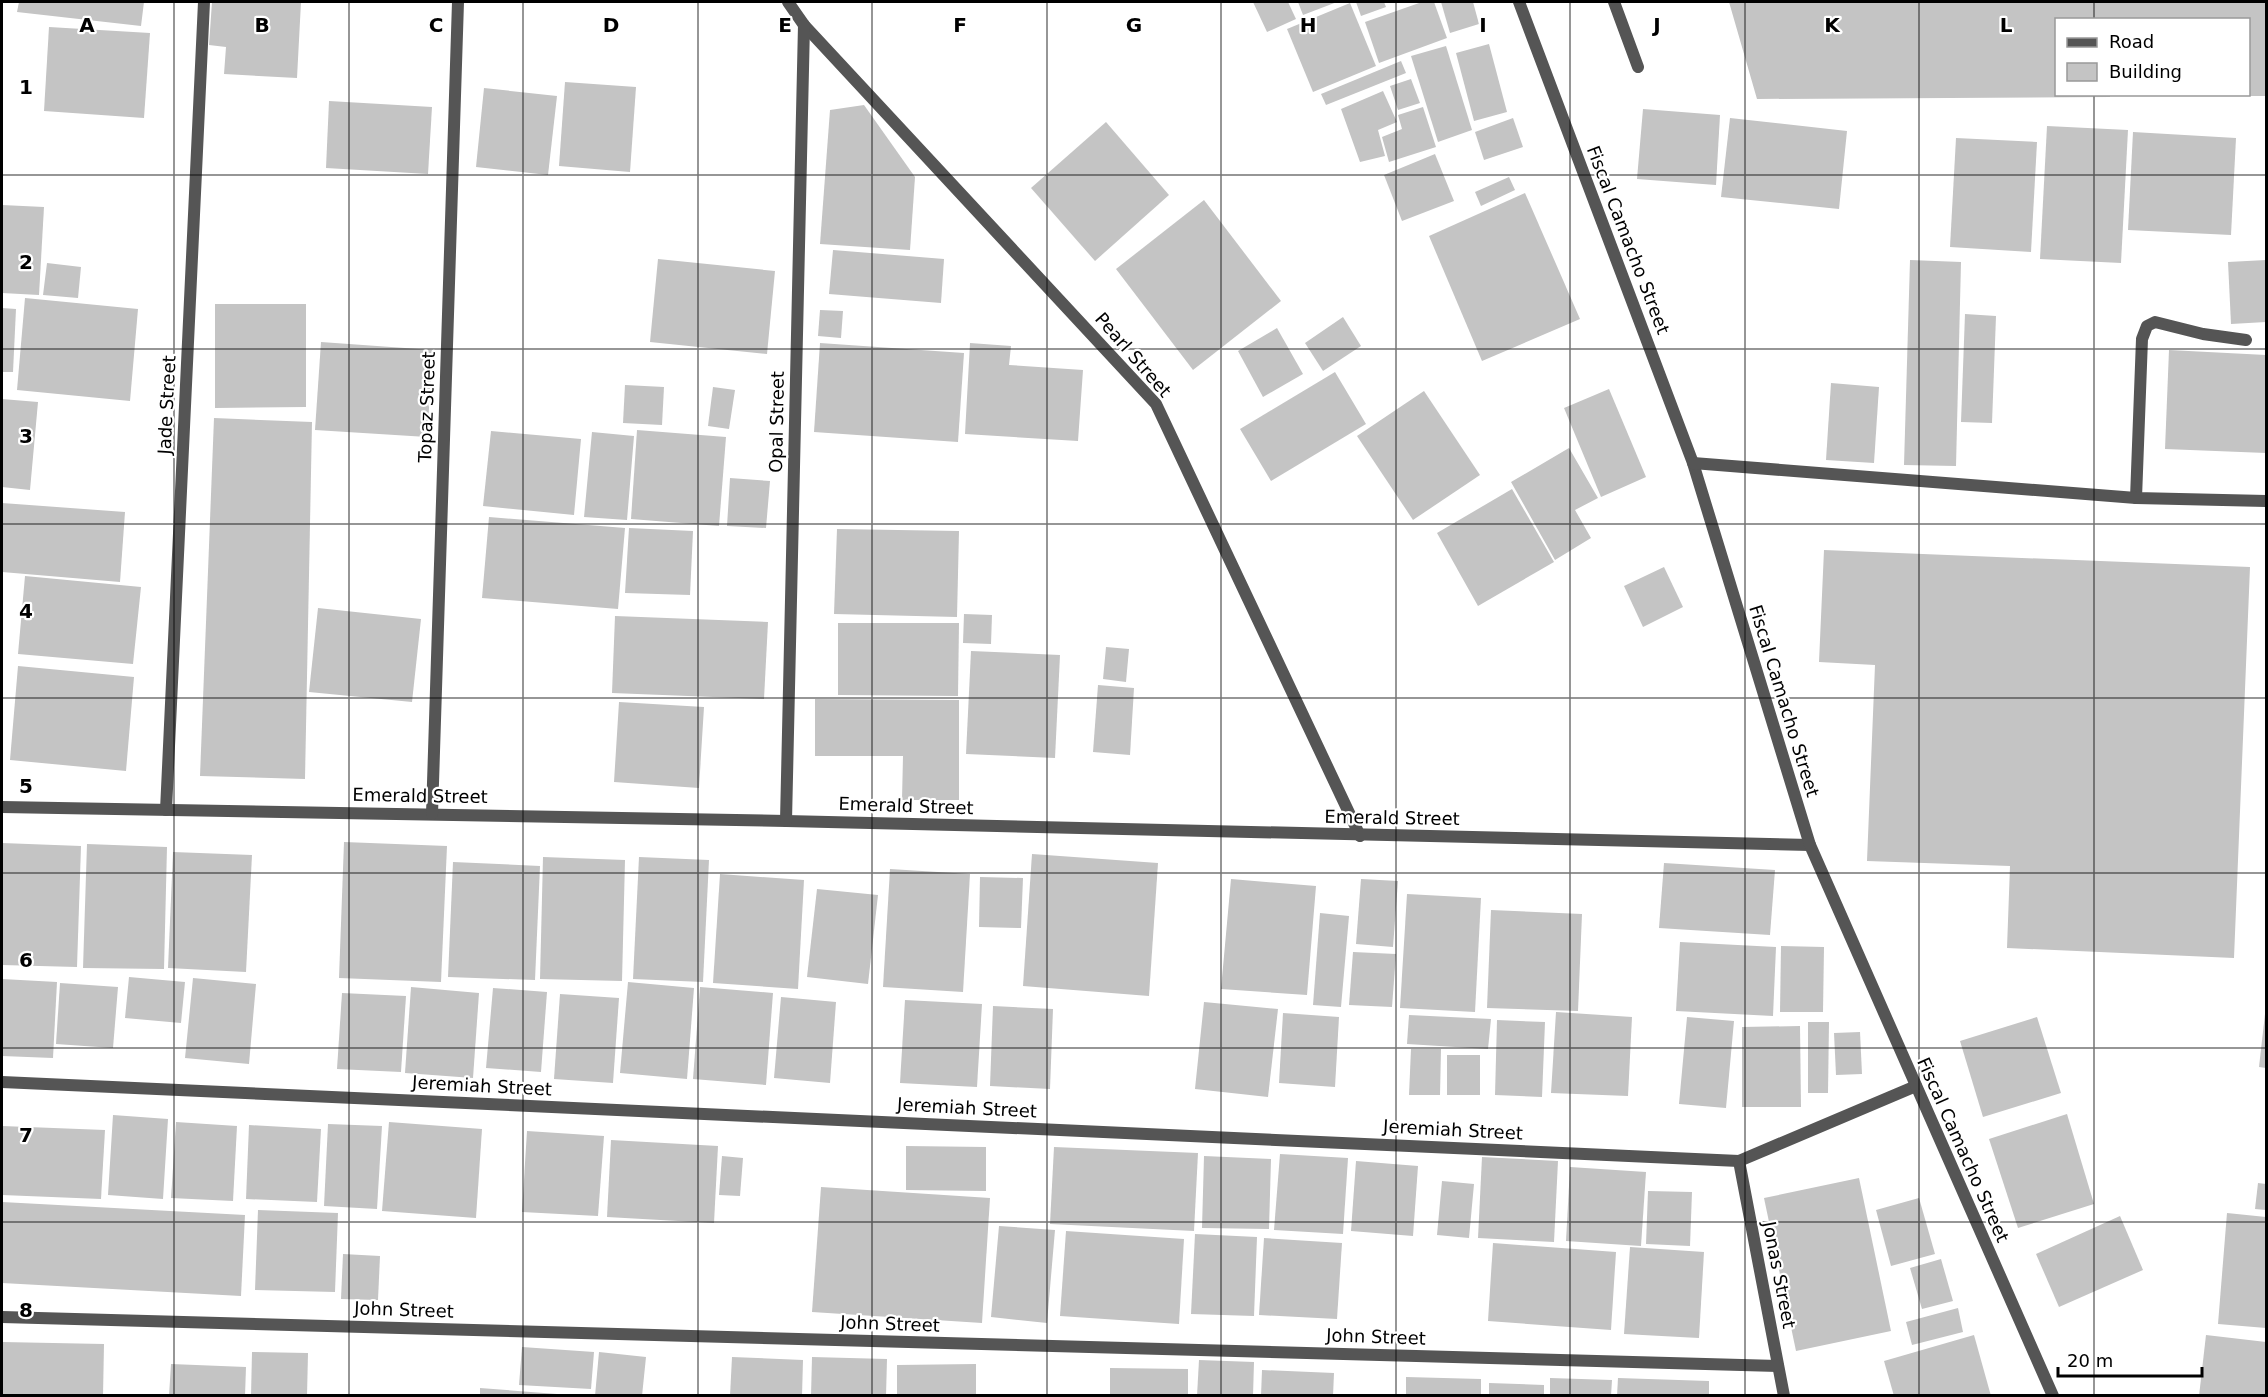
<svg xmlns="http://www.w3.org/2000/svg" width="2268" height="1397" viewBox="0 0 2268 1397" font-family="'DejaVu Sans',sans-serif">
<rect width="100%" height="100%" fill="#fff"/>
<g fill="#c4c4c4">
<path d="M19,2H144L141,26L17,12Z"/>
<path d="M212,2H301L297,78L224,74L226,47L209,45Z"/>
<path d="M1253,2H1288L1296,19L1267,32Z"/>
<path d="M1298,2H1337L1303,15Z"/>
<path d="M1356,2H1384L1386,7L1361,16Z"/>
<path d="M1422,2H1434L1447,38L1379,63L1365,22Z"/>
<path d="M1441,2H1473L1479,24L1450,33Z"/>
<path d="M1729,2H2266V96H2248V20H2056V94H2110V97L1757,99Z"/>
<path d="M1350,3L1376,66L1313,92L1287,29Z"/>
<path d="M49,27L150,33L144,118L44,111Z"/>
<path d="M1489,44L1507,112L1474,121L1456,53Z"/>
<path d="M1446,46L1472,130L1438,142L1411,56Z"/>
<path d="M1401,61L1406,73L1326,105L1321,94Z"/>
<path d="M1411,79L1420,103L1398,110L1390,86Z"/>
<path d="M565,82L636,87L630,172L559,166Z"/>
<path d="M484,88L557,96L548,175L476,167Z"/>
<path d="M1383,91L1397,122L1378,130L1385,156L1360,162L1341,109Z"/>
<path d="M329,101L432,107L428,174L326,168Z"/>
<path d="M864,105L915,177L910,250L820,244L830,110Z"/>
<path d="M1423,107L1436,147L1389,162L1382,137L1402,129L1398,115Z"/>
<path d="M1643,109L1720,115L1716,185L1637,179Z"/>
<path d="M1513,118L1523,147L1484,160L1475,132Z"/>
<path d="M1730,118L1847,131L1839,209L1721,197Z"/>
<path d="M1106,122L1169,195L1095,261L1031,188Z"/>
<path d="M2047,126L2128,130L2121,263L2040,259Z"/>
<path d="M2133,132L2236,138L2231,235L2128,230Z"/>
<path d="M1956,138L2037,142L2031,252L1950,247Z"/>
<path d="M1435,154L1454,201L1402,221L1384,175Z"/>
<path d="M1509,177L1515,190L1481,206L1475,192Z"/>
<path d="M1525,193L1580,319L1482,361L1429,236Z"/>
<path d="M1204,200L1281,301L1193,370L1116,269Z"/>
<path d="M2,205L44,207L39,295L2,293Z"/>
<path d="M833,250L944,259L941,303L829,294Z"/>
<path d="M658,259L775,271L767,354L650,342Z"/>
<path d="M1910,260L1961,262L1956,466L1904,465Z"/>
<path d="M2266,260V322L2231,324L2228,262Z"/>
<path d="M47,263L81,267L78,298L43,295Z"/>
<path d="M25,298L138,309L130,401L17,390Z"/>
<path d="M215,304H306V407L215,408Z"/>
<path d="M2,308L16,309L13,372H2Z"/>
<path d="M820,310L843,311L841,338L818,336Z"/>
<path d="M1965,314L1996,316L1992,423L1961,422Z"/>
<path d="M1343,317L1361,346L1323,371L1305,343Z"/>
<path d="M1277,328L1303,374L1263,397L1238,351Z"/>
<path d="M321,342L433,350L427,437L315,430Z"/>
<path d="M820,343L964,353L958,442L814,432Z"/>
<path d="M970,343L1011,346L1009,365L1083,370L1078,441L965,434Z"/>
<path d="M2169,350L2266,355V453L2165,449Z"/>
<path d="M1335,372L1366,424L1271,481L1240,429Z"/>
<path d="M1831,383L1879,387L1874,463L1826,460Z"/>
<path d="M625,385L664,387L662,425L623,423Z"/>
<path d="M713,387L735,390L729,429L708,426Z"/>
<path d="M1609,389L1646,477L1601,497L1564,408Z"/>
<path d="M1424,391L1480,475L1413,520L1357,436Z"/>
<path d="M2,399L38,402L30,490L2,487Z"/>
<path d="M214,418L312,422L305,779L200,776Z"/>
<path d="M637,430L726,437L719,526L631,519Z"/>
<path d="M491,431L581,439L574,515L483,506Z"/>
<path d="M592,432L634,436L627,520L584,517Z"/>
<path d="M1569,448L1598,498L1575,510L1591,538L1555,560L1511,482Z"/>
<path d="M730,478L770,481L766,528L727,526Z"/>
<path d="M1512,489L1554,562L1478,606L1437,533Z"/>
<path d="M2,503L125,512L120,582L2,572Z"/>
<path d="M489,517L625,528L618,609L482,598Z"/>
<path d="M629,528L693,531L690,595L625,593Z"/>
<path d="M837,529L959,531L957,617L834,614Z"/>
<path d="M1824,550L2250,567L2234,958L2007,948L2010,866L1867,861L1875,665L1819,662Z"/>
<path d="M1664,567L1683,607L1643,627L1624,586Z"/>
<path d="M25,576L141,587L133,664L18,654Z"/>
<path d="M318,608L421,619L412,702L309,692Z"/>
<path d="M964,614L992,615L991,644L963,643Z"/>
<path d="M615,616L768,622L764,699L612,693Z"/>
<path d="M838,623H959L958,696L838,695Z"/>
<path d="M1106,647L1129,649L1126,682L1103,679Z"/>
<path d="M971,651L1060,655L1055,758L966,754Z"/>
<path d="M18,666L134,677L126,771L10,760Z"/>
<path d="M1098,685L1134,688L1130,755L1093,752Z"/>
<path d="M815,699L959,700V800H902L903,756H815Z"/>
<path d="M619,702L704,707L699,788L614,782Z"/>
<path d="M344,842L447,846L441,982L339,978Z"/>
<path d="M2,843L81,846L77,967L2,965Z"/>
<path d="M87,844L167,847L164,969L83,968Z"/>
<path d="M173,852L252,855L246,972L168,968Z"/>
<path d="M1032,854L1158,863L1149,996L1023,986Z"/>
<path d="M543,857L625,860L622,981L540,979Z"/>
<path d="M639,857L709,860L703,982L633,979Z"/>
<path d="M453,862L540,866L535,980L448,977Z"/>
<path d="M1664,863L1775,870L1770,935L1659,928Z"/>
<path d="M890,869L970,874L963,992L883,987Z"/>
<path d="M720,874L804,880L798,989L713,983Z"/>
<path d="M980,877L1023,878L1021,928L979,927Z"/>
<path d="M1231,879L1316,886L1307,995L1221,989Z"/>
<path d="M1361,879L1398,881L1393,947L1356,944Z"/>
<path d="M817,889L878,895L868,984L807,977Z"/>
<path d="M1407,894L1481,898L1475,1012L1400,1008Z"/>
<path d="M1491,910L1582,914L1578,1011L1487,1008Z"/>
<path d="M1320,913L1349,916L1341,1007L1313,1005Z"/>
<path d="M1680,942L1776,947L1773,1016L1676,1011Z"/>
<path d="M1781,946L1824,947L1823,1012H1780Z"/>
<path d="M1353,952L1396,954L1392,1007L1349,1005Z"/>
<path d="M129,977L185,982L181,1023L125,1018Z"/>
<path d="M193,978L256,984L249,1064L185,1058Z"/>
<path d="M2,979L57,982L53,1058L2,1056Z"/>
<path d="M628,982L694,988L687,1079L620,1073Z"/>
<path d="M60,983L118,987L113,1048L56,1044Z"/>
<path d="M411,987L479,993L473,1078L405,1073Z"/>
<path d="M700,987L773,993L766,1085L693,1079Z"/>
<path d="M493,988L547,992L541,1072L486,1068Z"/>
<path d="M342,993L406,996L401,1072L337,1069Z"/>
<path d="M560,994L619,998L613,1083L554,1079Z"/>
<path d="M781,997L836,1002L830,1083L774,1078Z"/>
<path d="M905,1000L982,1004L977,1087L900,1083Z"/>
<path d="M1204,1002L1278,1009L1268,1097L1195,1089Z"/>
<path d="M993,1006L1053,1009L1050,1089L990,1086Z"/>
<path d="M1556,1012L1632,1017L1628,1096L1551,1093Z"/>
<path d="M1283,1013L1339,1017L1335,1087L1279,1083Z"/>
<path d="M2265,1014H2266V1068L2259,1067Z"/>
<path d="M1409,1015L1491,1019L1488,1049L1407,1044Z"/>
<path d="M1687,1017L1734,1021L1726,1108L1679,1104Z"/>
<path d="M2037,1017L2061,1093L1983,1117L1960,1041Z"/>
<path d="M1497,1020L1545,1022L1542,1097L1495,1095Z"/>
<path d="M1808,1022H1829L1828,1093H1808Z"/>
<path d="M1800,1026L1801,1107H1742V1027Z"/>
<path d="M1860,1032L1862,1074L1836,1075L1834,1033Z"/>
<path d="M1411,1049H1441L1440,1095H1409Z"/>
<rect x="1447" y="1055" width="33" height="40"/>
<path d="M2067,1114L2094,1204L2018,1228L1989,1139Z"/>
<path d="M113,1115L168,1119L163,1199L108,1195Z"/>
<path d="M176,1122L237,1126L233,1201L171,1198Z"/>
<path d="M389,1122L482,1129L476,1218L382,1211Z"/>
<path d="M328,1124L382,1126L377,1209L324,1206Z"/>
<path d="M249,1125L321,1129L317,1202L246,1199Z"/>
<path d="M2,1126L105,1130L101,1199L2,1195Z"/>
<path d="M527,1131L604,1136L598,1216L522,1212Z"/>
<path d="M611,1140L718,1146L714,1223L607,1217Z"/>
<path d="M906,1146L986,1147V1191L906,1190Z"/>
<path d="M1054,1147L1198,1153L1194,1231L1050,1224Z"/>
<path d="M1280,1154L1348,1158L1343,1234L1274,1230Z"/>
<path d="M722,1156L743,1158L740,1196L719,1195Z"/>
<path d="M1204,1156L1271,1159L1269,1229L1202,1228Z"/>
<path d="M1482,1157L1558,1161L1554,1242L1478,1238Z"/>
<path d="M1356,1161L1418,1166L1413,1236L1351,1231Z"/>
<path d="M1570,1167L1646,1172L1641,1246L1566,1241Z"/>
<path d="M1859,1178L1891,1331L1796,1351L1764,1198Z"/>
<path d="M1442,1181L1474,1184L1469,1238L1437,1235Z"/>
<path d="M2258,1183L2266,1184V1210L2255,1209Z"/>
<path d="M821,1187L990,1198L982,1323L812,1312Z"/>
<path d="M1648,1191L1692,1192L1690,1246L1646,1244Z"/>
<path d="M1919,1198L1935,1254L1891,1266L1876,1210Z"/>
<path d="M2,1202L245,1215L241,1296L2,1283Z"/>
<path d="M258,1210L338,1213L335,1292L255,1290Z"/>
<path d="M2227,1213L2266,1217V1328L2218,1324Z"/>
<path d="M2120,1216L2143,1270L2059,1307L2036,1254Z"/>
<path d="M999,1226L1055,1230L1047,1323L991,1317Z"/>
<path d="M1066,1231L1184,1239L1179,1324L1060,1316Z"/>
<path d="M1195,1234L1257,1237L1254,1316L1191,1314Z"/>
<path d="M1264,1238L1342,1243L1337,1319L1259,1315Z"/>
<path d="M1493,1243L1616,1252L1611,1330L1488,1321Z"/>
<path d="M1630,1247L1704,1252L1699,1338L1624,1334Z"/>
<path d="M343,1254L380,1256L378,1300L341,1299Z"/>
<path d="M1941,1259L1953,1301L1922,1309L1910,1268Z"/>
<path d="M1958,1308L1963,1332L1912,1345L1906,1322Z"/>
<path d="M1974,1335L1991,1396H1894L1884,1361Z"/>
<path d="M2206,1335L2266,1342V1396H2199Z"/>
<path d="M2,1342L104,1344L103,1396H2Z"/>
<path d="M522,1347L594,1352L591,1389L519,1385Z"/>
<path d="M252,1352L308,1353L307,1396H251Z"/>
<path d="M599,1352L646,1357L642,1396H595Z"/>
<path d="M732,1357L803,1360L802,1396H730Z"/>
<path d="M812,1357L887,1359L886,1396H811Z"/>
<path d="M1199,1360L1254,1362L1253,1396H1197Z"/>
<path d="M171,1364L246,1367L245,1396H169Z"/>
<path d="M976,1364V1396H897V1365Z"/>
<path d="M1110,1368L1188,1369V1396H1110Z"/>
<path d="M1262,1370L1334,1373L1333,1396H1261Z"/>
<path d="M1406,1377L1481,1379V1396H1406Z"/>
<path d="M1550,1378L1612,1380L1611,1396H1550Z"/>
<path d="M1618,1378L1709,1381V1396H1617Z"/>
<path d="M1489,1383L1544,1385V1396H1489Z"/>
<path d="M480,1388L557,1394V1396H480Z"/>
</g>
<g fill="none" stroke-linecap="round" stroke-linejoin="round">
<path stroke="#555" stroke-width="12" d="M1614,2L1638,67"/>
<g stroke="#555" stroke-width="12">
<path d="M788,2L804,25L1156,404L1360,836"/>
<path d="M2136,498L2142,339L2147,326L2155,322L2203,334L2246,340"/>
<path d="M2,807L786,821L1810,845"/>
<path d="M166,810L204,2"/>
<path d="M432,814L458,2"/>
<path d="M786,821L804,25"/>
<path d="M2,1082L1739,1161L1916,1086"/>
<path d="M1739,1161L1784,1396"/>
<path d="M2,1317L1778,1366"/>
</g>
<g stroke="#555" stroke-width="12">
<path d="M1519,2L1693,463L1810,845L2053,1396"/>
<path d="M1693,463L2136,498L2266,501"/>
</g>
</g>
<path fill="none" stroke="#000" stroke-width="1.5" stroke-opacity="0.55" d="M174,2V1396M349,2V1396M523,2V1396M698,2V1396M872,2V1396M1047,2V1396M1221,2V1396M1396,2V1396M1570,2V1396M1745,2V1396M1919,2V1396M2094,2V20M2094,94V1396M2,175H2266M2,349H2266M2,524H2266M2,698H2266M2,873H2266M2,1048H2266M2,1222H2266"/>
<g text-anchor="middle" stroke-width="4.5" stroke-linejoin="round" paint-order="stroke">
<g font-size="18" fill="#000" stroke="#fff">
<text transform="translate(1628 240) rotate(69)" y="6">Fiscal Camacho Street</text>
<text transform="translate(1133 355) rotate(49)" y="6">Pearl Street</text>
<text transform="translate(167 405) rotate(-87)" y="6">Jade Street</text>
<text transform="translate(427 407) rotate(-88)" y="6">Topaz Street</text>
<text transform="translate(777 422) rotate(-89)" y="6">Opal Street</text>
<text transform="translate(1784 701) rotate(73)" y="6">Fiscal Camacho Street</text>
<text transform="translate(420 796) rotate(1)" y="6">Emerald Street</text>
<text transform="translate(906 806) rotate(2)" y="6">Emerald Street</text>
<text transform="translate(1392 818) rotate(1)" y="6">Emerald Street</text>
<text transform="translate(482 1086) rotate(3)" y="6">Jeremiah Street</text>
<text transform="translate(967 1108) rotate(3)" y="6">Jeremiah Street</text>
<text transform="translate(1453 1130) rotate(3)" y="6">Jeremiah Street</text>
<text transform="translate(1963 1150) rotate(66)" y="6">Fiscal Camacho Street</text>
<text transform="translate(1779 1275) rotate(79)" y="6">Jonas Street</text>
<text transform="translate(404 1310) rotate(2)" y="6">John Street</text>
<text transform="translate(890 1324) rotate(2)" y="6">John Street</text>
<text transform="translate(1376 1337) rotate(2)" y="6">John Street</text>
</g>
</g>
<g font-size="20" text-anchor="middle" font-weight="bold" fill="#000" stroke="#fff" stroke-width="4.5" stroke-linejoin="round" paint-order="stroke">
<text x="87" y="32">A</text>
<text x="262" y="32">B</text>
<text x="436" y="32">C</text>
<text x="611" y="32">D</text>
<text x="785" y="32">E</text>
<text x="960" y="32">F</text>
<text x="1134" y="32">G</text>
<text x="1308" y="32">H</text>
<text x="1483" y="32">I</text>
<text x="1657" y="32">J</text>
<text x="1832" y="32">K</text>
<text x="2006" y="32">L</text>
<text x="26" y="94">1</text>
<text x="26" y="269">2</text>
<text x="26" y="443">3</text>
<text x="26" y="618">4</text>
<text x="26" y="793">5</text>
<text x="26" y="967">6</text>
<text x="26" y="1142">7</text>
<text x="26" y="1317">8</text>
</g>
<rect width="2268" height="1397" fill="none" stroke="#000000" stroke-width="6"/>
<rect x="2055" y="18" width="195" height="78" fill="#ffffff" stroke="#999999" stroke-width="1.5"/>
<rect x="2067" y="38" width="30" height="9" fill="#555555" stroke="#999999" stroke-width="1.5"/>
<text x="2109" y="48" font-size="18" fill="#000000">Road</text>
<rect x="2067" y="63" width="30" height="18" fill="#c4c4c4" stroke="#999999" stroke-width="1.5"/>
<text x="2109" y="78" font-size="18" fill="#000000">Building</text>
<path d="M2058 1367v9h144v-9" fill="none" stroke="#000000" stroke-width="3"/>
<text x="2067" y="1367" font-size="18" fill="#000000" stroke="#ffffff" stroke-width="4.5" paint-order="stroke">20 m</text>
</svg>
